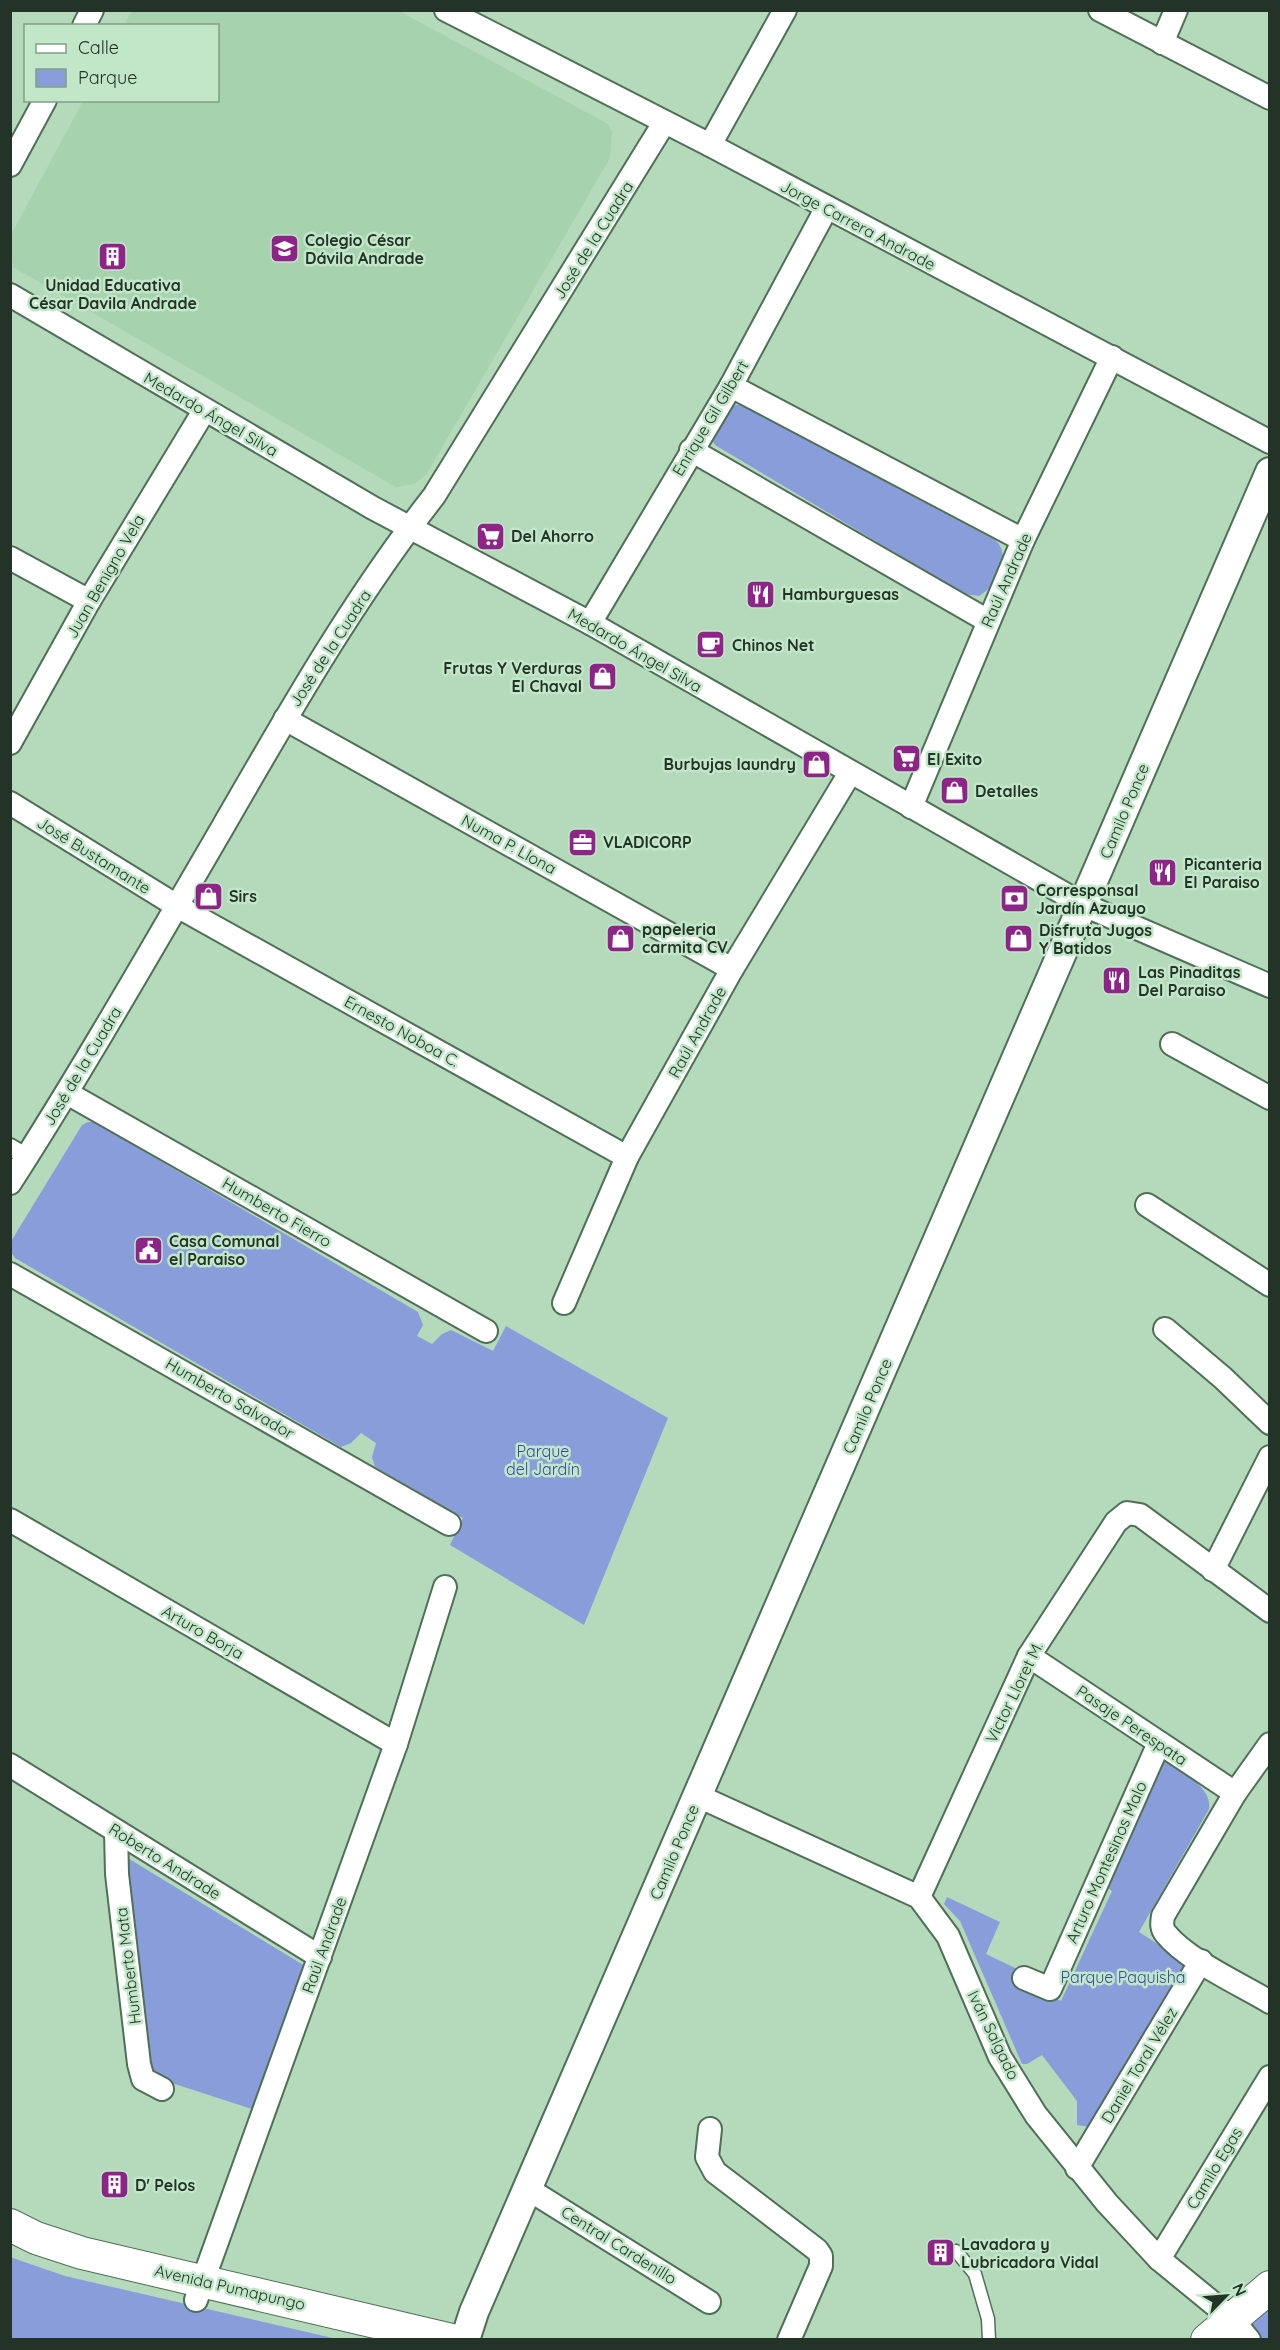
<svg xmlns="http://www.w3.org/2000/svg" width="1280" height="2350" viewBox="0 0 1280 2350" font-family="Quicksand,sans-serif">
<rect width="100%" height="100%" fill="#b4d9bb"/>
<path fill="#a6d2ae" d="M132,11H399L608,124L612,132L610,158L426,475L414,484L396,487L13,267L11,235L83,101L218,100V26L124,25Z"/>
<g fill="#8a9ddb">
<path d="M736,405H743L995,540C1013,556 996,586 979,596L964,594L715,445L711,438L724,410Z"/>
<path d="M88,1122H94L418,1312L423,1325L417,1336L432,1344L442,1334L451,1330L493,1351L506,1326L668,1418L584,1625L450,1545L463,1518L375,1467L372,1457L376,1443L361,1433L351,1443L341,1447L15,1258L11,1252L10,1243L82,1125Z"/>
<path d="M1159,1757C1175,1769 1213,1785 1209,1809L1139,1932L1186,1962L1090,2127L1077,2125V2101L1042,2055L1027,2064H1022L960,1921L944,1904L947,1897L1000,1922L986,1954L1021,1971L1018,1981L1061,2001L1112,1891L1099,1881Z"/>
<path d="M126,1857L305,1966L255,2110L147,2075Z"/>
<path d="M10,2257L65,2276L337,2339H11Z"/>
<path d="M1269,2287V2339H1249L1231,2318Z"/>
</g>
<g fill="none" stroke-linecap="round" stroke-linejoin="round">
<defs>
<path id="service" d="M956,2251L975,2274L988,2319L989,2340"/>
<path id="pedestrian" d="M10,1147L27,1157"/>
<g id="minor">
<path d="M446,10L710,145L1270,442"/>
<path d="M1100,10L1270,98"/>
<path d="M84,26L92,10"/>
<path d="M1162,43L1176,10"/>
<path d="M710,145L785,10"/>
<path d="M10,165L45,100"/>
<path d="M10,295L373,508L590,623L1084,905L1270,986"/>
<path d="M731,386L1023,540"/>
<path d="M691,450L988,621"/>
<path d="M10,558L89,601"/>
<path d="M590,623L731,386L826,209"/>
<path d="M285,719L732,969"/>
<path d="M10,743L89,601L204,411"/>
<path d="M10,803L177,906L627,1157"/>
<path d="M911,807L1023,540L1112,357"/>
<path d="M1172,1044L1270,1098"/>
<path d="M67,1093L486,1331"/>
<path d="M10,1183C85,1066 154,945 224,825C289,712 354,598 434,496L664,123"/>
<path d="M1147,1205L1270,1285"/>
<path d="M10,1274L449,1524"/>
<path d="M564,1303L627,1157L732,969L850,773"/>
<path d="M1165,1329L1223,1378L1270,1423"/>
<path d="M10,1520L396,1744"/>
<path d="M1213,1570L1270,1457"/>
<path d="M1029,1656L1235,1793"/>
<path d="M1270,1744L1235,1793L1163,1916C1162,1923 1161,1928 1166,1934C1187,1960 1240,1984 1270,2002"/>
<path d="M10,1765L320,1957"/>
<path d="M698,1796L919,1897L948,1936L1000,2057L1036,2115L1107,2203L1159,2259L1231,2318L1249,2340"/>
<path d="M116,1831L117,1874L139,2064L143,2079L162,2089"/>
<path d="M919,1897L1029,1656L1116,1522L1127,1513L1140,1515L1270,1611"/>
<path d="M1024,1978L1050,1989L1159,1743"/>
<path d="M710,2129L707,2157L715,2172L817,2250L821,2256V2266L789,2340"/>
<path d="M1077,2168L1201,1961"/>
<path d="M528,2189L709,2302"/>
<path d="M1159,2259L1270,2077"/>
<path d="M196,2300L396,1744L445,1587"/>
</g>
<path id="tertiary" d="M465,2340L474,2312L1270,472"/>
<g id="secondary">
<path d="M10,2225L36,2238L82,2253L452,2340"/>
<path d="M1207,2340L1270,2287"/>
</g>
</defs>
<use href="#service" stroke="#4f7056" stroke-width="15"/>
<use href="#pedestrian" stroke="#4f7056" stroke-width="20"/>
<use href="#minor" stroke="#4f7056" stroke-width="26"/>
<use href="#tertiary" stroke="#4f7056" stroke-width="32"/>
<use href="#secondary" stroke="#4f7056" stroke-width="34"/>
<use href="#service" stroke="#fff" stroke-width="12"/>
<use href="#pedestrian" stroke="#fff" stroke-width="16"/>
<use href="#minor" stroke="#fff" stroke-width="22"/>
<use href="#tertiary" stroke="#fff" stroke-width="28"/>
<use href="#secondary" stroke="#fff" stroke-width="32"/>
</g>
<defs>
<symbol id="school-square" viewBox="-11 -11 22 22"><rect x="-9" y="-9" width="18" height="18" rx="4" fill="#8e2488" stroke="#c1e7c8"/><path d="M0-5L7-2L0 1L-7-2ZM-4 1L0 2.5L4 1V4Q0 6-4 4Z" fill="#fff"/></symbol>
<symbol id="building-square" viewBox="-11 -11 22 22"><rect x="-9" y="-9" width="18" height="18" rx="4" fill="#8e2488" stroke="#c1e7c8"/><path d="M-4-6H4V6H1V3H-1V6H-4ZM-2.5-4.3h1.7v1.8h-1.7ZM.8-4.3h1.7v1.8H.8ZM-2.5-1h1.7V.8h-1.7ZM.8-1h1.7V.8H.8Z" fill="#fff"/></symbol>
<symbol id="supermarket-square" viewBox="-11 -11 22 22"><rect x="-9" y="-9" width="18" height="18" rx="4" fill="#8e2488" stroke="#c1e7c8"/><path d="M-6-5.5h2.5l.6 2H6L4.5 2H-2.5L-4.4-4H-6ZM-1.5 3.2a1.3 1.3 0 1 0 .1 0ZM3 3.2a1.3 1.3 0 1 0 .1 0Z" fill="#fff"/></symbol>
<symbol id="restaurant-square" viewBox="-11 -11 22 22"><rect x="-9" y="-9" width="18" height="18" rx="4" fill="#8e2488" stroke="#c1e7c8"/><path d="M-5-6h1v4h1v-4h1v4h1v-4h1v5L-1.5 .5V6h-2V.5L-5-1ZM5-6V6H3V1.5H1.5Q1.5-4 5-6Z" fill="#fff"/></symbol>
<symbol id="cafe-square" viewBox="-11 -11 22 22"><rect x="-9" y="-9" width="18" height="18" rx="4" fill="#8e2488" stroke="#c1e7c8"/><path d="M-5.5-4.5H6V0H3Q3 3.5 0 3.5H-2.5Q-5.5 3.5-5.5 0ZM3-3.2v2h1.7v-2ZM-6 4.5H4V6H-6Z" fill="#fff"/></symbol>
<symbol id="shop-square" viewBox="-11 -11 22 22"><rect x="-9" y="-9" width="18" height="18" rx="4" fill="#8e2488" stroke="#c1e7c8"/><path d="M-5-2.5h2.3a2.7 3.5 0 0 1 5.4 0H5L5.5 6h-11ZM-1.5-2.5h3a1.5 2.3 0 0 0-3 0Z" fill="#fff"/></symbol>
<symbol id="office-square" viewBox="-11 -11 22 22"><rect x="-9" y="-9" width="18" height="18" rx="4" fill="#8e2488" stroke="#c1e7c8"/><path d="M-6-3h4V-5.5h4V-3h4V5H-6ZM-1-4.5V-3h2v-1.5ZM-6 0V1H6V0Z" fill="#fff"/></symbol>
<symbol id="bank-square" viewBox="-11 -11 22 22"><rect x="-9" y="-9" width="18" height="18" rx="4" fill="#8e2488" stroke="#c1e7c8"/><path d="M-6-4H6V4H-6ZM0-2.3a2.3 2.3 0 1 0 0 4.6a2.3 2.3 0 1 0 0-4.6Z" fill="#fff"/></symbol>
<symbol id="civic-square" viewBox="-11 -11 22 22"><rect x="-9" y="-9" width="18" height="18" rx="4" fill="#8e2488" stroke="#c1e7c8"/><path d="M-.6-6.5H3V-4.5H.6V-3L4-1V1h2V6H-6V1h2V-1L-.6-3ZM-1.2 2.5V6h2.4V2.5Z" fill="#fff"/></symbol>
</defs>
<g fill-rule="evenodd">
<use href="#school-square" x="268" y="232" width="33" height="33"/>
<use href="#building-square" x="96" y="240" width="33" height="33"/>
<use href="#supermarket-square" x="474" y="520" width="33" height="33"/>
<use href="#restaurant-square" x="744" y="578" width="33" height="33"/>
<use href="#cafe-square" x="694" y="628" width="33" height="33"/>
<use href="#shop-square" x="586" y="660" width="33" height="33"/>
<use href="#supermarket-square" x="890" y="742" width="33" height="33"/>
<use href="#shop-square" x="800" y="748" width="33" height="33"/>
<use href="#shop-square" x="938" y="774" width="33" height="33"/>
<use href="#office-square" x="566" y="826" width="33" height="33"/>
<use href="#restaurant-square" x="1146" y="856" width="33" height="33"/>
<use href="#shop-square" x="192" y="880" width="33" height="33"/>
<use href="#bank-square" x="998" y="882" width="33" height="33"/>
<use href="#shop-square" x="604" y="922" width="33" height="33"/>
<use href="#shop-square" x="1002" y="922" width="33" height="33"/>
<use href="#restaurant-square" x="1100" y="964" width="33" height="33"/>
<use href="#civic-square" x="132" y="1234" width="33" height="33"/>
<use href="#building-square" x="98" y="2168" width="33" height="33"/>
<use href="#building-square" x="924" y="2236" width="33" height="33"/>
</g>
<g text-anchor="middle" stroke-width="5" stroke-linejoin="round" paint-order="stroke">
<g font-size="16" fill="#243327" stroke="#c1e7c8">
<text transform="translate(858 225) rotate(28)" y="6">Jorge Carrera Andrade</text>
<text transform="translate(593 240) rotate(-58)" y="6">José de la Cuadra</text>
<text transform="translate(211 414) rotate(30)" y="6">Medardo Ángel Silva</text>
<text transform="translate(710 418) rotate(-59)" y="6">Enrique Gil Gilbert</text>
<text transform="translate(105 576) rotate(-60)" y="6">Juan Benigno Vela</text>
<text transform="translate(1006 580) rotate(-66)" y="6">Raúl Andrade</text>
<text transform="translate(330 648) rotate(-57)" y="6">José de la Cuadra</text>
<text transform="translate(635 650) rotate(30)" y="6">Medardo Ángel Silva</text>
<text transform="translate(1124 811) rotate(-67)" y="6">Camilo Ponce</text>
<text transform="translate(509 844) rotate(29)" y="6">Numa P. Llona</text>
<text transform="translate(94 855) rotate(32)" y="6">José Bustamante</text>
<text transform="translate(402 1031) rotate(29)" y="6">Ernesto Noboa C.</text>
<text transform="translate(697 1032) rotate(-61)" y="6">Raúl Andrade</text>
<text transform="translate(82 1066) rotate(-59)" y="6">José de la Cuadra</text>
<text transform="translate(277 1212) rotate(30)" y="6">Humberto Fierro</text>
<text transform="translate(230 1398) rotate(30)" y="6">Humberto Salvador</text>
<text transform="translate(867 1406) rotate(-67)" y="6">Camilo Ponce</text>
<text transform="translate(203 1632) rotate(30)" y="6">Arturo Borja</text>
<text transform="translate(1014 1692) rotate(-64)" y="6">Victor Lloret M.</text>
<text transform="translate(1132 1725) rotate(34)" y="6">Pasaje Perespata</text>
<text transform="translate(674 1852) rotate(-67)" y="6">Camilo Ponce</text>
<text transform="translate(165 1861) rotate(32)" y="6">Roberto Andrade</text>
<text transform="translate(1106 1862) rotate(-66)" y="6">Arturo Montesinos Malo</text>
<text transform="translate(324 1945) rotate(-70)" y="6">Raúl Andrade</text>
<text transform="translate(128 1966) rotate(-97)" y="6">Humberto Mata</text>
<text transform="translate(994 2035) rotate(64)" y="6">Iván Salgado</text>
<text transform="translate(1139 2065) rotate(-59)" y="6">Daniel Toral Vélez</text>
<text transform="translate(1214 2168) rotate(-59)" y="6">Camilo Egas</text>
<text transform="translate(619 2245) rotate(32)" y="6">Central Cardenillo</text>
<text transform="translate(230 2287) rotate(13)" y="6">Avenida Pumapungo</text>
</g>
<g font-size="16" font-weight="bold" fill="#243327" stroke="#c1e7c8" text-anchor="start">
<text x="305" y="246">Colegio César<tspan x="305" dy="18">Dávila Andrade</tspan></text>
<text x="113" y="291" text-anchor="middle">Unidad Educativa<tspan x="113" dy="18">César Davila Andrade</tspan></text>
<text x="511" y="542">Del Ahorro</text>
<text x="782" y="600">Hamburguesas</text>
<text x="732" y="651">Chinos Net</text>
<text x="582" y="674" text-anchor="end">Frutas Y Verduras<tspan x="582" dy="18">El Chaval</tspan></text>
<text x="927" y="765">El Exito</text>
<text x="796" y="770" text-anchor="end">Burbujas laundry</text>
<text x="975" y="797">Detalles</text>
<text x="603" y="848">VLADICORP</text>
<text x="1184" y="870">Picanteria<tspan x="1184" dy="18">El Paraiso</tspan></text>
<text x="1036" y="896">Corresponsal<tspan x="1036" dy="18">Jardín Azuayo</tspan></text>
<text x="229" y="902">Sirs</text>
<text x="642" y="935">papeleria<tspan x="642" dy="18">carmita CV</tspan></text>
<text x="1039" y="936">Disfruta Jugos<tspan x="1039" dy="18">Y Batidos</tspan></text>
<text x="1138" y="978">Las Pinaditas<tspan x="1138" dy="18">Del Paraiso</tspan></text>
<text x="169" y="1247">Casa Comunal<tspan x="169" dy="18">el Paraiso</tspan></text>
<text x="135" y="2191">D' Pelos</text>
<text x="961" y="2250">Lavadora y<tspan x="961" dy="18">Lubricadora Vidal</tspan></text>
</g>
<g font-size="16" fill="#3649a3" stroke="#c1e7c8">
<text x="543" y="1457">Parque<tspan x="543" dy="18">del Jardín</tspan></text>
<text x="1123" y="1983">Parque Paquisha</text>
</g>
</g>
<rect width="1280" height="2350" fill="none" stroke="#243327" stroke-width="24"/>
<rect x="24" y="24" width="195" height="78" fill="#c1e7c8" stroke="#829f88" stroke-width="1.5"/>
<rect x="36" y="44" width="30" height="9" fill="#ffffff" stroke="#829f88" stroke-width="1.5"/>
<text x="78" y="54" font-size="18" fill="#243327">Calle</text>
<rect x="36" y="69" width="30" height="18" fill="#8a9ddb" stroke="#829f88" stroke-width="1.5"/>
<text x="78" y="84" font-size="18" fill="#243327">Parque</text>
<g transform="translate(1226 2296) rotate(65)" stroke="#c1e7c8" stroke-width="4.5" paint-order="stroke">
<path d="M0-4.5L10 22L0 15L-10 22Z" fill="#243327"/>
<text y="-9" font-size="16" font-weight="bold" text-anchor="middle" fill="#243327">N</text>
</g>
</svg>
